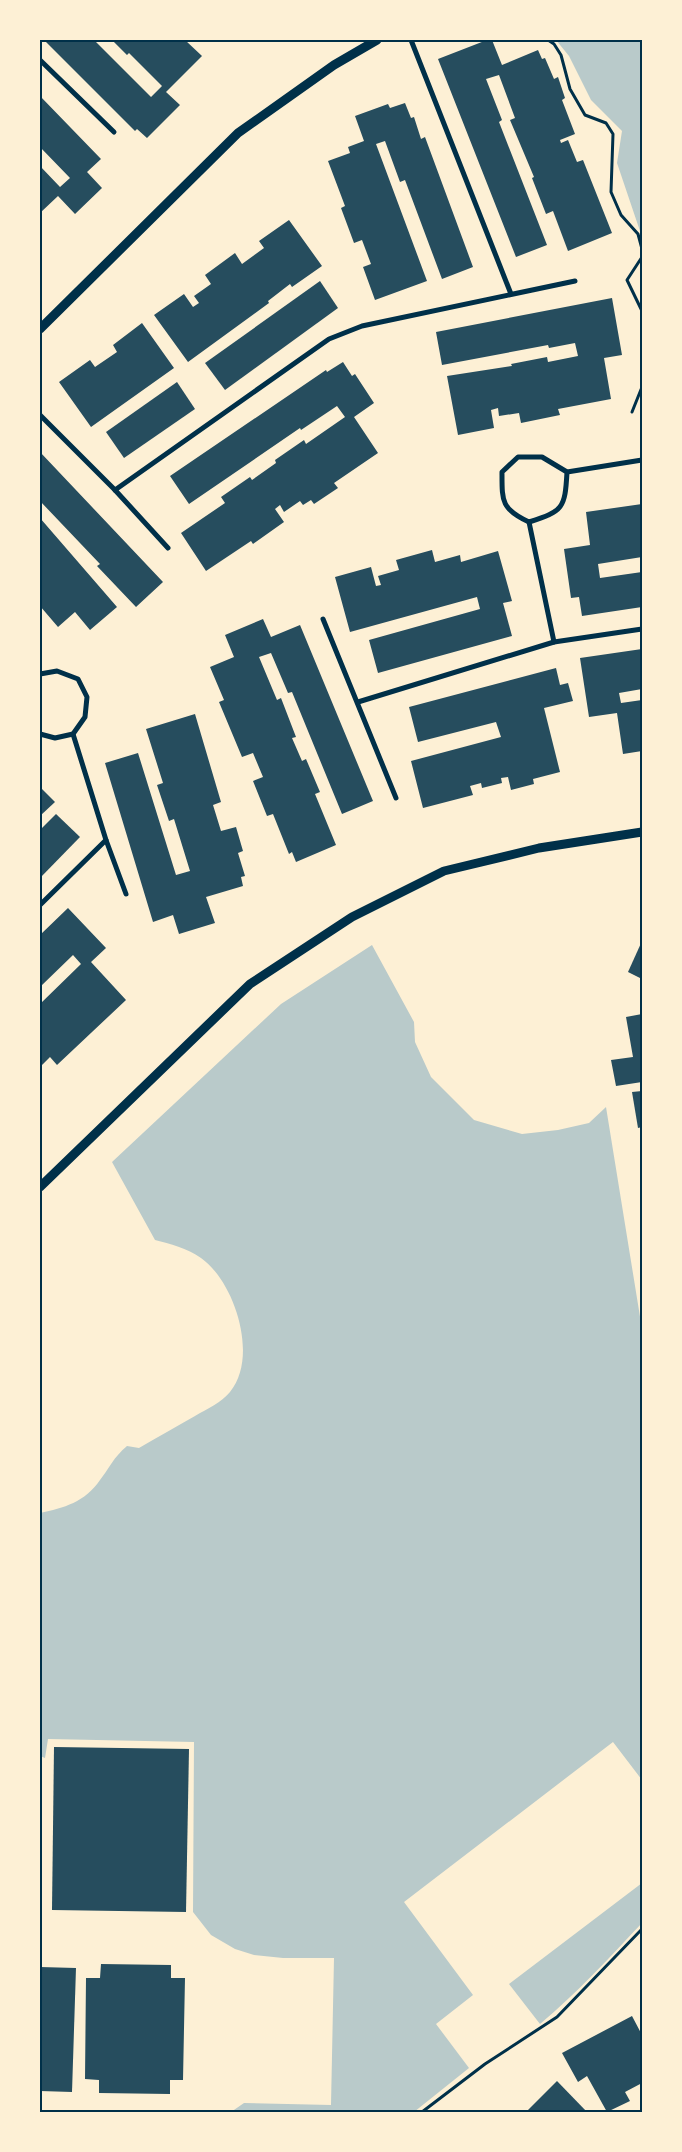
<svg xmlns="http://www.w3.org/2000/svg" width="682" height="2152" viewBox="0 0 682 2152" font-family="Manrope,sans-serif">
<rect width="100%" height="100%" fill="#fdf0d5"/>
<g fill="#b9caca">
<path d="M556,40H642V237L617,163L622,131L591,100L569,56Z"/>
<path d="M372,945L414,1022L415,1042L431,1077L474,1120L522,1134L558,1130L589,1123L606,1107L642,1329V1780L613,1742L404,1902L473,1995L436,2024L469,2068L414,2112H231L244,2103L331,2105L334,1958H283L254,1955L235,1949L211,1935L193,1912L194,1742L48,1739L45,1758L40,1756V1513C64,1508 85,1502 100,1480C111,1466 113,1458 127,1446L139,1448C158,1437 177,1426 195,1416C207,1409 222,1402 230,1392C259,1357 235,1282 201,1258C187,1248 170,1244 155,1240L112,1162L281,1004Z"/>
<path d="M642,1883V1923C609,1958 577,1993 540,2024L509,1984Z"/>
</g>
<g fill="#264d5e">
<path d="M44,40H94L151,97L162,86L129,53L127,55L112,40H185L202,56L166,92L180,105L147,138L137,129L135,131Z"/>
<path d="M487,40H492L502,65L538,50L542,59L545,58L554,79L558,77L565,98L562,100L575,134L560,140L561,143L568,140L577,162L583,160L612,233L568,251L553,211L546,214L532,178L534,177L510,120L515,118L499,75L486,79L502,120L499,122L547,245L516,257L438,59Z"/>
<path d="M40,96L101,159L87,172L102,188L75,214L58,196L40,213V166L60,187L70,178L40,147Z"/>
<path d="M405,103L411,118L414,117L421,139L425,137L473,267L442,279L405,180L400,182L385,141L376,144L427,281L375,300L363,267L371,264L362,240L354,243L341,208L345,206L328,161L350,153L348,147L364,141L355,116L388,104L390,108Z"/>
<path d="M289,220L322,266L292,287L290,284L268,301L269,303L188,362L154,315L184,294L193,307L199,303L194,296L211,284L205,275L235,253L242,264L264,248L259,241Z"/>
<path d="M320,281L338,308L225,390L205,363Z"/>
<path d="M612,298L622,355L604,358L611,399L558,409L560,415L521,423L519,413L499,416L498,408L491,410L494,428L458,435L447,376L512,366L511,364L547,357L548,362L578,356L575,343L549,348L548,345L442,365L436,332Z"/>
<path d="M142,323L174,368L91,427L59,382L90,360L95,367L117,352L113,345Z"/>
<path d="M343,362L352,376L355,374L374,403L354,417L378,453L334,483L338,488L314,504L311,500L303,505L300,501L284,512L280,505L275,509L284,522L253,544L251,541L206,571L181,533L225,503L221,497L250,477L252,480L276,463L275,460L304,440L306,444L345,417L337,406L301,430L300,428L189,504L170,476L326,370L327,372Z"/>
<path d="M177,382L195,409L124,458L106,432Z"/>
<path d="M40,452L163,582L136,607L97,566L100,564L40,501Z"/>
<path d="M642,504V557L598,564L600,578L642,572V607L582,616L579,597L571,598L564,549L590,545L586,512Z"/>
<path d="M40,518L117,607L90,630L75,612L58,627L40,606Z"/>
<path d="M432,550L435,562L460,555L461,562L498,551L512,601L503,603L512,636L378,673L369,640L480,609L477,597L350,632L335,577L371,567L376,586L381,585L378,576L399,570L396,560Z"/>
<path d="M263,619L271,637L300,625L373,801L342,814L292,692L288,693L271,653L259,657L277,700L281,698L296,737L292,738L302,761L306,759L320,792L315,794L336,845L296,862L292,852L289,854L273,814L267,816L253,781L263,777L253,753L242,757L219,702L224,700L210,667L234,657L225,635Z"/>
<path d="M642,649V689L619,693L621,703L642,700V751L623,754L617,713L589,717L580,658Z"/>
<path d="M556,668L560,685L568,683L573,701L544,708L560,772L533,779L534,784L511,790L508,777L501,778L502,783L482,788L481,783L470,786L473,795L423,808L411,761L501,737L496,722L418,742L409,707Z"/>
<path d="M195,714L221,802L213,805L221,831L236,827L243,851L238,853L245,876L241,877L243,886L206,897L215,923L179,934L173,915L153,922L105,763L138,753L176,875L190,871L174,819L169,821L157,785L163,783L146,729Z"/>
<path d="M40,787L55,802L40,816Z"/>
<path d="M56,814L80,837L40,878V830Z"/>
<path d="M68,908L106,948L91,962L126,1000L57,1065L50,1057L40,1067V1004L81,964L73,955L40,987V935Z"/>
<path d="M642,941V979L628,972Z"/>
<path d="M642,1014V1082L616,1086L611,1060L633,1057L626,1017Z"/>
<path d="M642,1091V1127L638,1128L632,1092Z"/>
<path d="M54,1747L189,1749L186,1912L52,1910Z"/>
<path d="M101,1964L171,1965V1978H185L183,2080H170V2094L99,2093V2080L85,2079L86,1978H100Z"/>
<path d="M40,1967L76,1968L72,2092L40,2091Z"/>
<path d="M632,2016L642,2035V2083L625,2092L630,2101L607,2112L587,2076L578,2082L562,2053Z"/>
<path d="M557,2081L587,2112H526Z"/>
</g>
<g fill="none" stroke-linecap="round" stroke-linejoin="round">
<g stroke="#003049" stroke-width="3">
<path d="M548,40L554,44L561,55L570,89L585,115L606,123L613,134L611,192L621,215L638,234L642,249"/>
<path d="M642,257L627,280L642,311"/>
<path d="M632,412L642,387"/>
<path d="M422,2112L485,2064L557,2017L642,1929"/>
</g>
<g stroke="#003049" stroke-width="5">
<path d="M411,40L511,294"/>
<path d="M40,60L114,132"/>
<path d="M40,415L115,490L168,548"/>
<path d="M567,472C565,509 563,511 529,522C501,509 502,501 502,472L518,457H542L567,472L642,460"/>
<path d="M115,490L329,339L362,326L575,281"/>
<path d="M529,522L554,642"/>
<path d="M323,619L396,798"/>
<path d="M40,674L57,671L78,679L87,697L85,717L73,734L55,738L40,734"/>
<path d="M358,702L554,642L642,629"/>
<path d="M106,840L126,894"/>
<path d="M40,905L106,840L73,734"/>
</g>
<g stroke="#003049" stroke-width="9">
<path d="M40,329L238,133L334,65L377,40"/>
<path d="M40,1187L250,984L352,917L444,871L539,848L642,832"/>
</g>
</g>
<rect width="682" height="2152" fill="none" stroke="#fdf0d5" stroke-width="82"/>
<rect x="41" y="41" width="600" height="2070" fill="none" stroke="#003049" stroke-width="2"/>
</svg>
